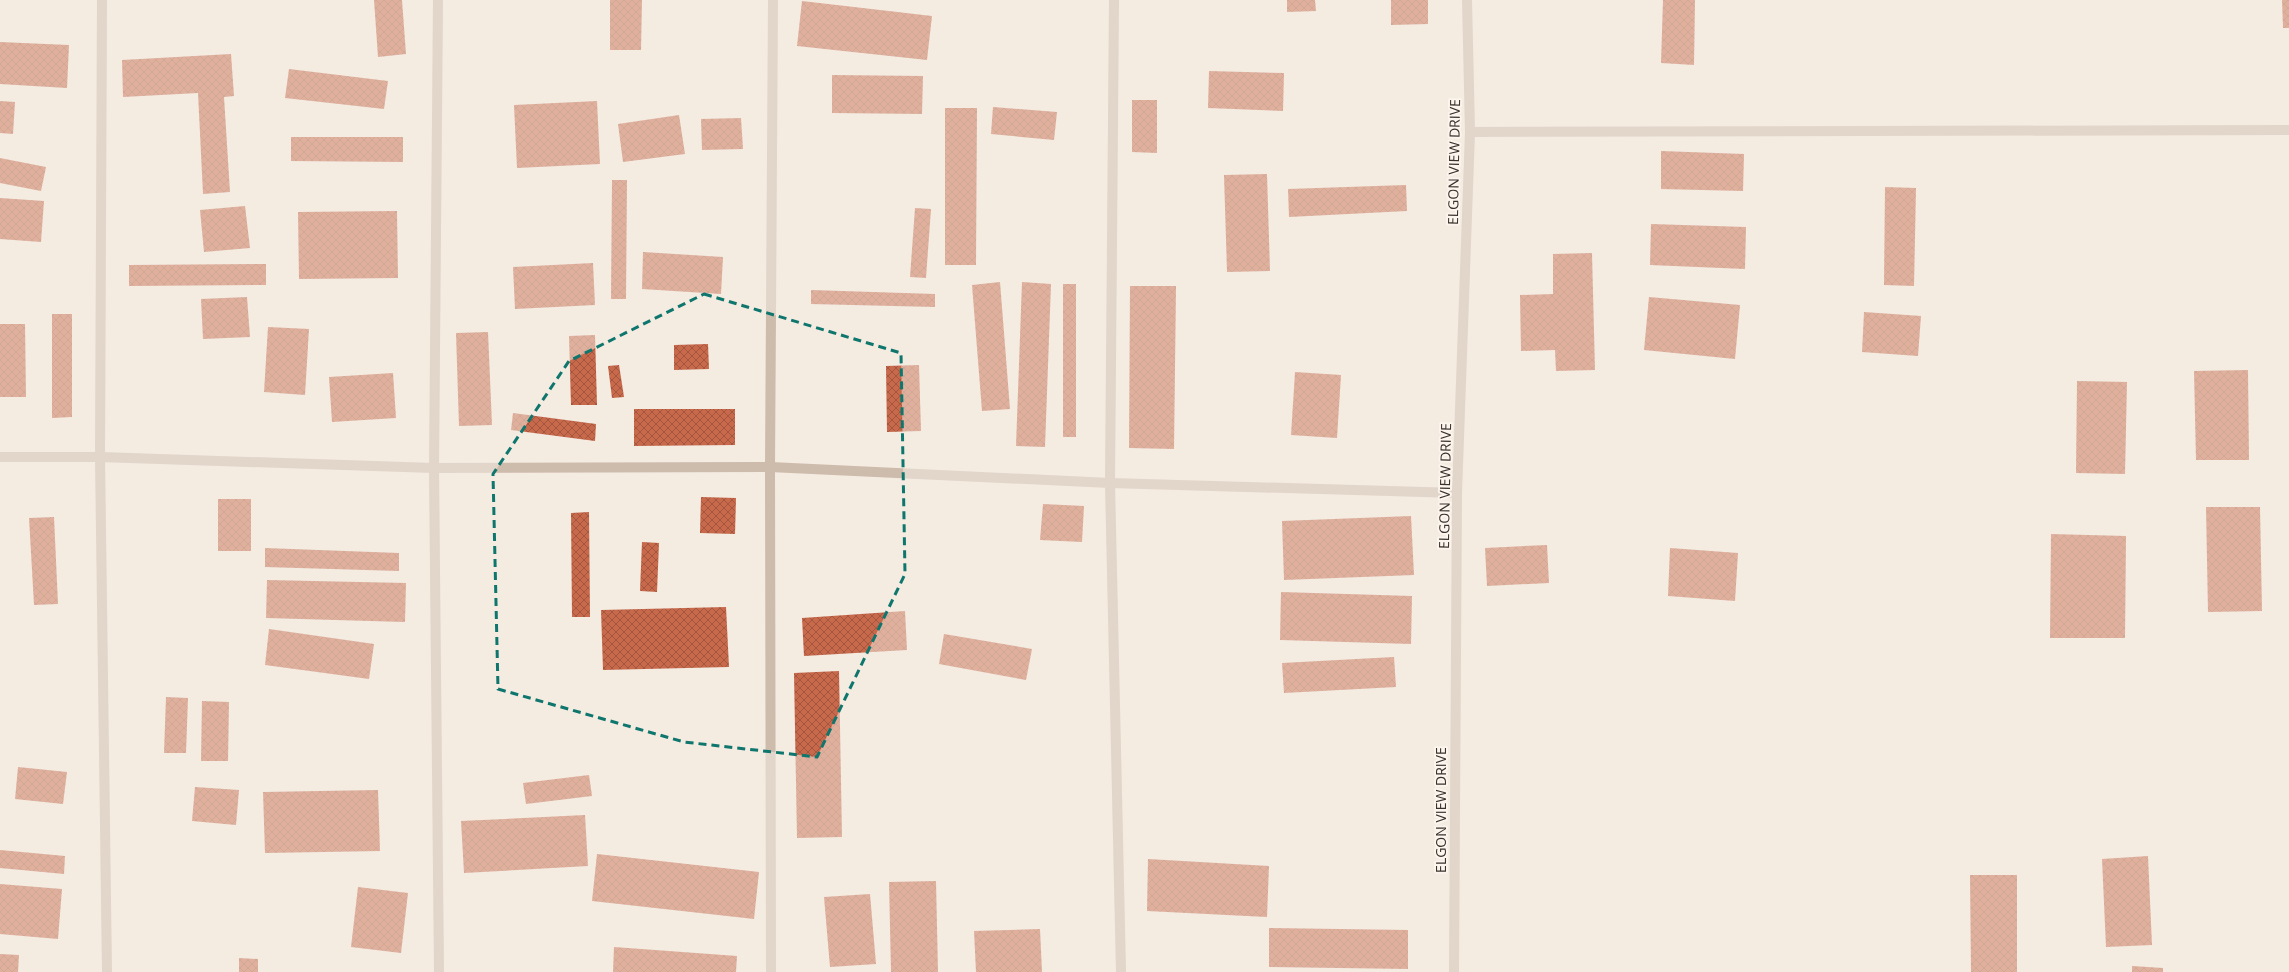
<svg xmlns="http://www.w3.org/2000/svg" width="2289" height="972" viewBox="0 0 2289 972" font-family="'Open Sans',sans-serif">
<defs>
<pattern id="building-cross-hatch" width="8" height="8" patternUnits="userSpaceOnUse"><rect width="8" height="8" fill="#c8694b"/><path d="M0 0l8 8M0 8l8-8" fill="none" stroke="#a4573f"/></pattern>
</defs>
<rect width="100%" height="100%" fill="#f4ebe1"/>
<g fill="url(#building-cross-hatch)">
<path d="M374,0H402L406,54L378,57Z"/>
<path d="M610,0H642L641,50H610Z"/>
<path d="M1287,0H1315L1316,11L1287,12Z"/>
<path d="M1391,0H1428V24L1391,25Z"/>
<path d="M1663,0H1695L1694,65L1661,63Z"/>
<path d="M2282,0H2289V28H2283Z"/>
<path d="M802,1L932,16L927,60L797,46Z"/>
<path d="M0,42L69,45L67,88L0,84Z"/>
<path d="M231,54L234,96L224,97L230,192L203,194L198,93L123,97L122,60Z"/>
<path d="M289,69L388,81L384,109L285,98Z"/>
<path d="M1209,71L1284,73L1283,111L1208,108Z"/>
<path d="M832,75L923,76L922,114L832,113Z"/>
<path d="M1132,100H1157V153L1132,152Z"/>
<path d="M0,101L15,102L13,134L0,133Z"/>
<path d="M597,101L600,164L517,168L514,105Z"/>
<path d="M993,107L1057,112L1054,140L991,134Z"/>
<path d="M945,108H977L976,265H945Z"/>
<path d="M679,115L685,154L623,162L618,124Z"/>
<path d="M741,118L743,149L702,150L701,119Z"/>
<path d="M291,137H403V162L291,161Z"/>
<path d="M1661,151L1744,154L1743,191L1661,189Z"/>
<path d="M0,158L46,167L41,191L0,183Z"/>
<path d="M1267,174L1270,271L1227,272L1224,175Z"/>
<path d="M612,180H627L626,299H611Z"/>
<path d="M1406,185L1407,211L1289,217L1288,189Z"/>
<path d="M1885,187L1916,188L1914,286L1884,285Z"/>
<path d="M0,198L44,201L41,242L0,239Z"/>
<path d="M245,206L250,248L204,252L200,210Z"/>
<path d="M915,208L931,209L926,278L910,277Z"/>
<path d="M397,211L398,278L299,279L298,212Z"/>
<path d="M1651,224L1746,227L1745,269L1650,265Z"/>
<path d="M643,252L723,257L721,294L642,289Z"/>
<path d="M1592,253L1595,370L1556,371L1555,350L1521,351L1520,295L1553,294V254Z"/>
<path d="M593,263L595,305L515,309L513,267Z"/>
<path d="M266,264V285L129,286V265Z"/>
<path d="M1000,282L1010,409L982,411L972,285Z"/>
<path d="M1022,282L1051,284L1045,447L1016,446Z"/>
<rect x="1063" y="284" width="13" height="153"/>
<path d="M1130,286H1176L1174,449L1129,448Z"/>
<path d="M811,290L935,294V307L811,304Z"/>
<path d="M247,297L250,337L203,339L201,299Z"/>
<path d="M1649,297L1740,305L1735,359L1644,350Z"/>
<path d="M1864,312L1921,316L1918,356L1862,352Z"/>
<path d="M52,314H72V417L52,418Z"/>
<path d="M0,324H25L26,397H0Z"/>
<path d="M268,327L309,329L305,395L264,392Z"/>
<path d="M488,332L492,425L459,426L456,333Z"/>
<path d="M595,335L597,405H571L569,336Z"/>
<path d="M708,344L709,369L674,370V345Z"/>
<path d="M619,365L624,397L612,398L608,366Z"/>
<path d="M919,365L921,431L887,432L886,366Z"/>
<path d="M2248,370L2249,460H2196L2194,371Z"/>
<path d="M1295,372L1341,375L1337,438L1291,435Z"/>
<path d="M393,373L396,418L332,422L329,377Z"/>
<path d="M2077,381L2127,382L2125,474L2076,473Z"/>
<path d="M634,409H735V445L634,446Z"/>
<path d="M513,413L596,424L595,441L511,430Z"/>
<path d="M701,497L736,498L735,534L700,533Z"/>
<rect x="218" y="499" width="33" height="52"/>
<path d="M1043,504L1084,506L1082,542L1040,540Z"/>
<path d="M2206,507H2260L2262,611L2208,612Z"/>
<path d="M589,512L590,617H572L571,513Z"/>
<path d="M1411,516L1414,575L1284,580L1282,521Z"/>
<path d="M54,517L58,604L34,605L29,518Z"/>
<path d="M2051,534L2126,536L2125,638H2050Z"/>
<path d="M642,542L659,543L657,592L640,591Z"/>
<path d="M1547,545L1549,583L1487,586L1485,548Z"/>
<path d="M265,548L399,553V571L265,567Z"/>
<path d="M1670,548L1738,553L1735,601L1668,596Z"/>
<path d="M267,580L406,583L405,622L266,618Z"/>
<path d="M1281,592L1412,596L1411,644L1280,640Z"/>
<path d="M726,607L729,667L603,670L601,610Z"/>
<path d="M905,611L907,650L804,656L802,618Z"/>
<path d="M269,629L374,644L369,679L265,665Z"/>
<path d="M944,634L1032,649L1026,680L939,664Z"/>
<path d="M1394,657L1396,687L1284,693L1282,663Z"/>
<path d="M839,671L842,837L797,838L794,673Z"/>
<path d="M166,697L188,698L186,753H164Z"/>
<path d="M202,701L229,702L228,761H201Z"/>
<path d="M18,767L67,772L63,804L15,799Z"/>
<path d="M589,775L592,796L526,804L523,783Z"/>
<path d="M195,787L239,790L236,825L192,821Z"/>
<path d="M378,790L380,851L265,853L263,792Z"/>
<path d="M585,815L588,866L464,873L461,821Z"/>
<path d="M0,850L65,856L64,874L0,868Z"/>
<path d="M597,854L759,872L754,919L592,901Z"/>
<path d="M2148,856L2152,945L2106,947L2102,859Z"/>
<path d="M1148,859L1269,866L1267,917L1147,911Z"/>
<path d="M1970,875H2017V972H1971Z"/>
<path d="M936,881L938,972H891L889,882Z"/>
<path d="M0,884L62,889L58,939L0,934Z"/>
<path d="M358,887L408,893L401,953L351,947Z"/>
<path d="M870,894L876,964L830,967L824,897Z"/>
<path d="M1269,928L1408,930V969L1269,967Z"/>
<path d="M1040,929L1042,972H976L974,931Z"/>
<path d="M614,947L737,956L736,972H613Z"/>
<path d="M0,954L19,955L18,972H0Z"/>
<path d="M239,958L258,959V972H239Z"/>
<path d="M2132,966L2163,968V972H2132Z"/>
</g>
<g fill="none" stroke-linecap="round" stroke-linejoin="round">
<g stroke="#cdbbac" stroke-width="10">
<path d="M102,0L100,457L107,972"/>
<path d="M438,0L434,468L439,972"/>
<path d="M1114,0L1110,483L1121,972"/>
<path d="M1470,132L2289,130"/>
<path d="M0,457H100L434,468L770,467L1110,483L1457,493"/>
<path d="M771,972L770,467L773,0"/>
<path d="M1454,972L1457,493L1470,132L1467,0"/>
</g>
</g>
<path d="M0 0H2289V972H0ZM704,294L901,353L905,574L817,757L684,742L498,689L493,474L569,361Z" fill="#f4ebe1" fill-opacity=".55" fill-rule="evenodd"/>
<path fill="none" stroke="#0f766e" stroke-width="3" stroke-dasharray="8 5" stroke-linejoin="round" d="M704,294L901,353L905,574L817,757L684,742L498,689L493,474L569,361Z"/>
<g text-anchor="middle" stroke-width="4" stroke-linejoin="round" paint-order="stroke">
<g font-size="14" fill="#3b302b" stroke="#fbf5ee">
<text transform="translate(1454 162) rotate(-89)" y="5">ELGON VIEW DRIVE</text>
<text transform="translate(1445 486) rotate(-89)" y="5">ELGON VIEW DRIVE</text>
<text transform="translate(1441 810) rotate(-90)" y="5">ELGON VIEW DRIVE</text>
</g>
</g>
</svg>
